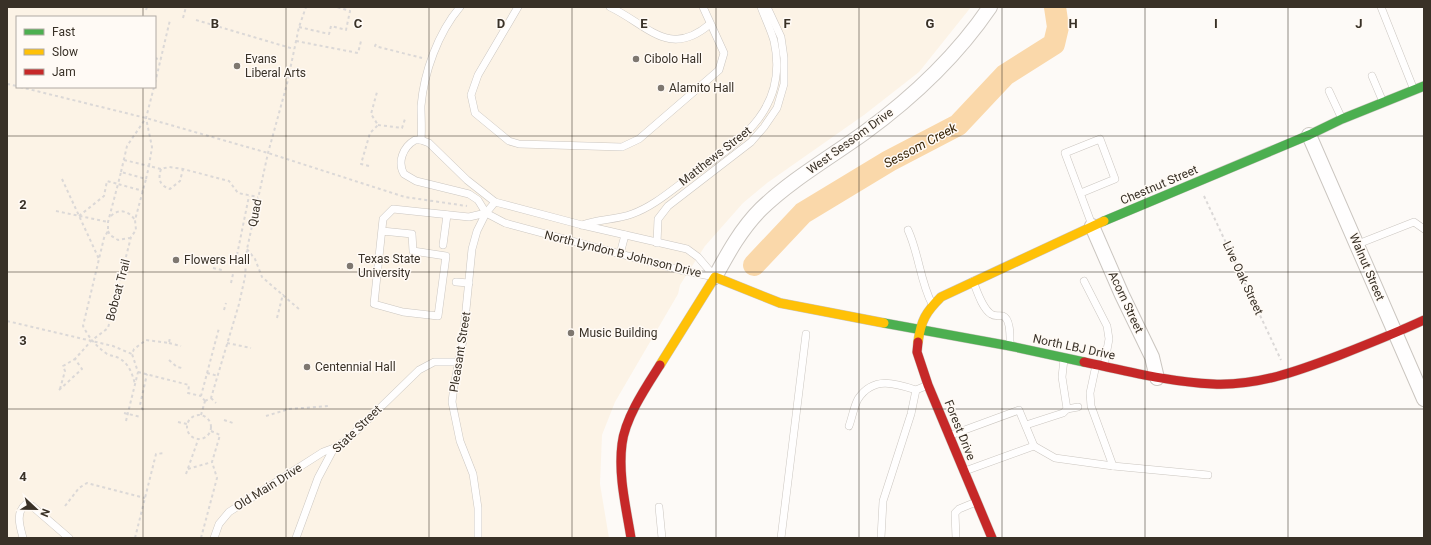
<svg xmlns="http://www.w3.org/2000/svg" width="1431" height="545" viewBox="0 0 1431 545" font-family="Roboto,sans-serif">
<rect width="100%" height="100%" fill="#fdfaf7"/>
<path fill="#fcf3e6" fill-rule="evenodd" d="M7,7H971L919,72L864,115L767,183L743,203L705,246L680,285L678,294L615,402L602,435L600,484L609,538H7ZM17,17H155V87H17Z"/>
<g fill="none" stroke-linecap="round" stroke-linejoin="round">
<path stroke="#fad8aa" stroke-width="22" d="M754,265L803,213L889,161L958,125L1005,75L1054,44L1058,27L1055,7"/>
<defs>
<g id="lane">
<path d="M518,7L478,75L471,95L475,113L509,141L519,144L622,147L639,139L719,70L724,53L703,7"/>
<path d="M610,7C648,25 669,59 710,24"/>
<path d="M1381,7L1414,90"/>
<path d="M1372,76L1383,102"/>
<path d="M1329,91L1342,119"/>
<path d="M415,140H421L429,143L467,180L495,202L582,225L687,249L698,257L715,277L680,270L505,223L486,213L478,200L469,194L416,181L404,174C397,162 403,147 415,140Z"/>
<path d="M421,140C422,129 421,117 421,106C424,72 438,33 460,7"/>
<path d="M1081,193L1115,179L1100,139L1065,153L1092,225"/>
<path d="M582,225C598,219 616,220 632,214C655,206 675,187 694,174C742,140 789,108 774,41C771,30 765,18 761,7"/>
<path d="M908,230C919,254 920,281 932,304"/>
<path d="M382,231L412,234L413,251L446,256L438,316L403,312L374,304L383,219L393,209L469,217L486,213"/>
<path d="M657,243L658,219L668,206L751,142L764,127L777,108L784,84V58L781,37L767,7"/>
<path d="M1358,244L1414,222L1424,229"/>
<path d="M443,245L447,215"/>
<path d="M620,254L625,235"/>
<path d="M973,281C977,291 982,308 991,314C995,317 999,315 1003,316C1011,319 1010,338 1010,345"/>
<path d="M1084,281L1107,326L1109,339L1104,366"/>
<path d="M456,282L469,283"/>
<path d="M1096,365L1090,393L1091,406L1113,466"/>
<path d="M1067,409L1078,407"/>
<path d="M1026,425L1063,413L1067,409L1062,377L1064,359"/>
<path d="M849,426C852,418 854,406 858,399C873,376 895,383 916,390"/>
<path d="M951,435L1019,410L1034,446L965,471"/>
<path d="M1034,446L1055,458L1113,466L1208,475"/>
<path d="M659,507L662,538"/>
<path d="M23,538C20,526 15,513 26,504L32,506L69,538"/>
<path d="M214,538L219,524L229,512L323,452L334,448"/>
<path d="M296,538L318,478L334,448L348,439L419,370L434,362H458"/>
<path d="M478,538V508L473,474L460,441L452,402L454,386L463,340L472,249L477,231L486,213L495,202"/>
<path d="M781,538L806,334"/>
<path d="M881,538L883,501L911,414L916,390L928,385"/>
<path d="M956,538L955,513L959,509L976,502"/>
</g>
<g id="street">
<path d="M1309,135L1424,399"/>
<path d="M1092,226L1122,295L1152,357L1157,378"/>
<path d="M715,277C728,253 741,229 761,209C791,180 829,158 864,133C912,98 956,57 990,7"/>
</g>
<g id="fast">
<path d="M1104,221L1309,135L1342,119L1424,86"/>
<path d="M884,323L1010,346L1084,362"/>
</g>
<g id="slow">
<path d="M918,342C921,320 926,312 941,297L1104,221"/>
<path d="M660,365L715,277L780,303L884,323"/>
</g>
<g id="jam">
<path d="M918,342L917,352L928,385L992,538"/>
<path d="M1084,362C1127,371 1169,382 1213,384C1258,386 1298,371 1340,355C1368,344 1396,333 1424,320"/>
<path d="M631,538C626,507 618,475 622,444C625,418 646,387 660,365"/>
</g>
</defs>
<use href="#lane" stroke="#cbc6c0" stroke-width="8"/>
<use href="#street" stroke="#cbc6c0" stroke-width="16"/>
<use href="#fast" stroke="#cbc6c0" stroke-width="10"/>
<use href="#slow" stroke="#cbc6c0" stroke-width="10"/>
<use href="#jam" stroke="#cbc6c0" stroke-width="10"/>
<g stroke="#dbd8d7" stroke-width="2" stroke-dasharray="3 3" stroke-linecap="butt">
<path d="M146,10L147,7"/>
<path d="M183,18L186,7"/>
<path d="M196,20L294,49"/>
<path d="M299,27L329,34L331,26L346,30L350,11L337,7"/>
<path d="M296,41L358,53L361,41"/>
<path d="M376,44L375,46L422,58"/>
<path d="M155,58L161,60"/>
<path d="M155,83L170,20"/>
<path d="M7,84L17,86"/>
<path d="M20,87L146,118L268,153L405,197L467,206"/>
<path d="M154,87L146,118L152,147L149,166L161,169L169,167L183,169L229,181L238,193L258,197"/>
<path d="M378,125L402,128L405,119"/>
<path d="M124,160L149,166L146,179L121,172L118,184L143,191"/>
<path d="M369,166L361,164L370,133L378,125L371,114L377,92"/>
<path d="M161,169C158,179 159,185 170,189L180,181L183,169"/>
<path d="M121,172L127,146L146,118"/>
<path d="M62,179L99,259"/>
<path d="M1204,196L1281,360"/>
<path d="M56,211L108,222"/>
<path d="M79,216L104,196L107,181L118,184L108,222V231L104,238L83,326C89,338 96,346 107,354C111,356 115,356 119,358C129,364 132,373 135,384"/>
<path d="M111,216C119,208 129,211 135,220"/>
<path d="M108,231L110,235L118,240L130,238"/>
<path d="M247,249L255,259L262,277L300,310"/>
<path d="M237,255L249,196"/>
<path d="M213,268L222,270"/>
<path d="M231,283L233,274"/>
<path d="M224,310L226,303"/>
<path d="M277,318L283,294"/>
<path d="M7,321L113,346L132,354"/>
<path d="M169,343L181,346"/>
<path d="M227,343L251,348"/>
<path d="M169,360L177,367L182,368"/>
<path d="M138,372L189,385L188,393L201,396"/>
<path d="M207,373L218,376"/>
<path d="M60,389L65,371L63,366L75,359"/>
<path d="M59,390L82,369L75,359L91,341L108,328L131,237L136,230L135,220L146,179"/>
<path d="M211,398L216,403"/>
<path d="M205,401L211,398L239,304L245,277L247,249L268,153L287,84L299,27L306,7"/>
<path d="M205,401L201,396L219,328"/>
<path d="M143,410L140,405L147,374"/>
<circle cx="199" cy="427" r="12"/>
<path d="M201,415L205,401"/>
<path d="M266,416L289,409L329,406"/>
<path d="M224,420L233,423"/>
<path d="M126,421L138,372L132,354L134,349L146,340L169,343L170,337"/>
<path d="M178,422L187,424"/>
<path d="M188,469L212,462L220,435L211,431"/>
<path d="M186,474L198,440"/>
<path d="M65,506L79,488L87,483L145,498"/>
<path d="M135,538L156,454L165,453"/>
<path d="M201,538L217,478L212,462"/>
</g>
<use href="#lane" stroke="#fffefe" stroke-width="7"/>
<use href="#street" stroke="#fffefe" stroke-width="14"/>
<use href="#fast" stroke="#4caf50" stroke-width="9"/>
<use href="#slow" stroke="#ffc107" stroke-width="9"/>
<use href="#jam" stroke="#c62828" stroke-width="9"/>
<path stroke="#dbd8d7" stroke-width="2" stroke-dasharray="3 3" stroke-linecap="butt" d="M124,413L141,417"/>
</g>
<path fill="none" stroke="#393127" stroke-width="1" stroke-opacity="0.55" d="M143,7V17M286,7V538M429,7V538M572,7V538M716,7V538M859,7V538M1002,7V538M1145,7V538M1288,7V538M143,87V538M7,136H1424M7,272H1424M7,409H1424"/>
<g fill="#7e7770" stroke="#fffaf5" stroke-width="1.5">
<circle cx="636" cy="59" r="4"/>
<circle cx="237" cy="66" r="4"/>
<circle cx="661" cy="88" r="4"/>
<circle cx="176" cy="260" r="4"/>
<circle cx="350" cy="266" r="4"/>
<circle cx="571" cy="333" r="4"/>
<circle cx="307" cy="367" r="4"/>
</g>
<g text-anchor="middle" stroke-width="3" stroke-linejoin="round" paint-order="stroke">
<g font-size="12" fill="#393127" stroke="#fffaf5" text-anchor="start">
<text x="245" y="63">Evans<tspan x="245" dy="14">Liberal Arts</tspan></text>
<text x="644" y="63">Cibolo Hall</text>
<text x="669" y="92">Alamito Hall</text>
<text x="358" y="263">Texas State<tspan x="358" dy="14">University</tspan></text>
<text x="184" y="264">Flowers Hall</text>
<text x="579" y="337">Music Building</text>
<text x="315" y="371">Centennial Hall</text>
</g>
<g font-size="12" fill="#393127" stroke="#fffaf5">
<text transform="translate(850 141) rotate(-36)" y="4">West Sessom Drive</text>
<text transform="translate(715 156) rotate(-38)" y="4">Matthews Street</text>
<text transform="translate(1159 185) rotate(-23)" y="4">Chestnut Street</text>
<text transform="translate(255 213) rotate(-79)" y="4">Quad</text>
<text transform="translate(623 254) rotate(14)" y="4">North Lyndon B Johnson Drive</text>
<text transform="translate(1367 267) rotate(67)" y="4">Walnut Street</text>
<text transform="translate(1243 278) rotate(65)" y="4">Live Oak Street</text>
<text transform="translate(118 290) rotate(-75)" y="4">Bobcat Trail</text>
<text transform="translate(1126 302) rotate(65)" y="4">Acorn Street</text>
<text transform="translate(1074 347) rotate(12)" y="4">North LBJ Drive</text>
<text transform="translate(460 352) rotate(-81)" y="4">Pleasant Street</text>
<text transform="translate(357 429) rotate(-44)" y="4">State Street</text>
<text transform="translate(960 430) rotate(68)" y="4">Forest Drive</text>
<text transform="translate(268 487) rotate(-32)" y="4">Old Main Drive</text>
</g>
<g font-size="13" font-style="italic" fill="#3b280b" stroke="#fffaf5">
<text transform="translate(920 145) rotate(-28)" y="5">Sessom Creek</text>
</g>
</g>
<g font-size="13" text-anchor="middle" font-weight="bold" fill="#393127" stroke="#fffaf5" stroke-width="3" stroke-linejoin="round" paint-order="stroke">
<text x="215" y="28">B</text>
<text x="358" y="28">C</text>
<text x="501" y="28">D</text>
<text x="644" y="28">E</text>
<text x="787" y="28">F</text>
<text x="930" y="28">G</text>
<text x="1073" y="28">H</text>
<text x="1216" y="28">I</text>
<text x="1359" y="28">J</text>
<text x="23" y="209">2</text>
<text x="23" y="345">3</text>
<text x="23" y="481">4</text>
</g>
<rect width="1431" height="545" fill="none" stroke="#393127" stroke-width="16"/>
<rect x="16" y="16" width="140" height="72" fill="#fffaf5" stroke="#b0aaa3"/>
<rect x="24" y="29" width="20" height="6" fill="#4caf50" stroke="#b0aaa3"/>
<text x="52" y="36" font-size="12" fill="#393127">Fast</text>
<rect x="24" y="49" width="20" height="6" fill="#ffc107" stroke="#b0aaa3"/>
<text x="52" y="56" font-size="12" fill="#393127">Slow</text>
<rect x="24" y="69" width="20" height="6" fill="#c62828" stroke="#b0aaa3"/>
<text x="52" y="76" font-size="12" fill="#393127">Jam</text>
<g transform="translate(36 509) rotate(112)" stroke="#fffaf5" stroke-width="3" paint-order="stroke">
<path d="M0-3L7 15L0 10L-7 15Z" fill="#393127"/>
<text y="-6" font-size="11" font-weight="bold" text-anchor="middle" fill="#393127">N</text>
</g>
</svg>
